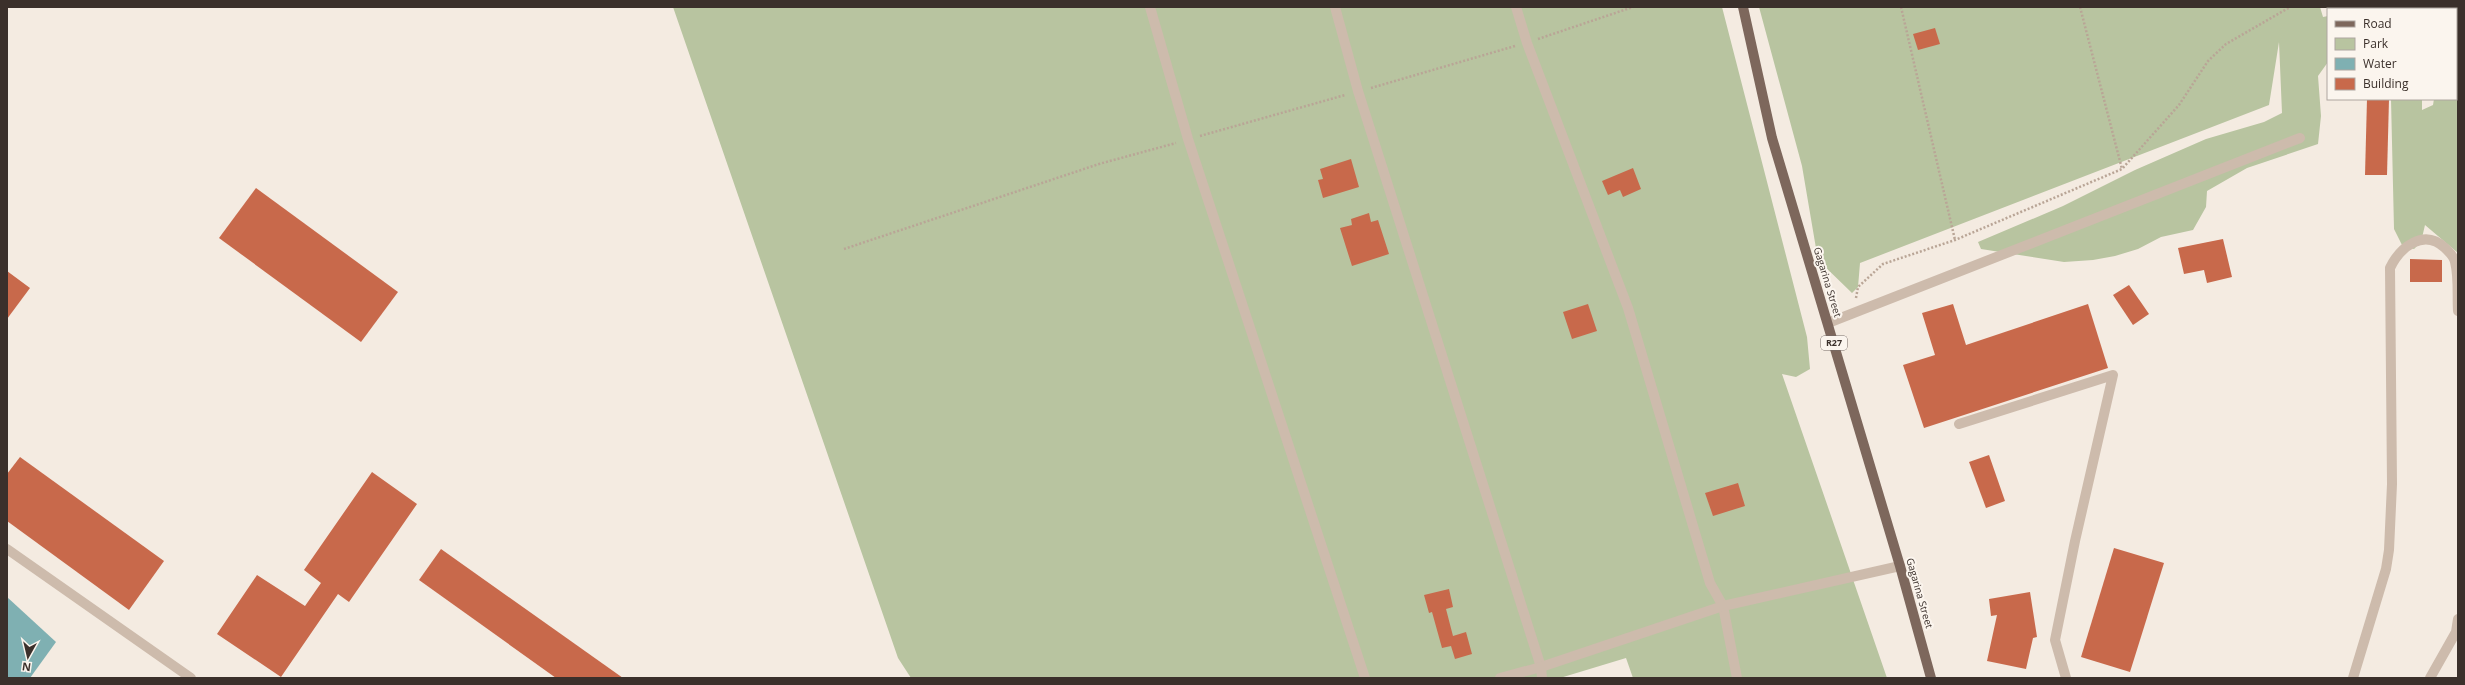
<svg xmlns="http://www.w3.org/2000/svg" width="2465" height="685" viewBox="0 0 2465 685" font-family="'Open Sans',sans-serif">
<rect width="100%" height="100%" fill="#f4ebe1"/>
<g fill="#b8c4a0">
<path d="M673,7H1722L1807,337L1810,369L1796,377L1782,374L1887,678H1633L1626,658L1560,678H911L898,658Z"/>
<path d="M1759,7H2320L2323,17L2328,16V62L2318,76L2321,116L2318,144L2247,168L2207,191L2206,207L2193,230L2161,237L2138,249L2115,256L2093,260L2064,262L1981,249L1978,242L2063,206L2135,170L2206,139L2264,122L2282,113L2279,42L2269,105L1860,263L1858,287L1852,293L1818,260L1802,166Z"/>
<path d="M2438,7H2458V253L2425,225L2421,242L2414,249L2402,245L2394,229L2391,99H2422V110L2433,105L2434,99H2456V9H2438Z"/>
</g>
<path fill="#7fb0b2" d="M7,597L56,642L30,678H7Z"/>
<g fill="#c8694b">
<path d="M1935,28L1940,44L1918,50L1913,34Z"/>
<path d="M2367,99H2389L2387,175H2365Z"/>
<path d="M1351,159L1359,187L1323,198L1318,180L1323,179L1320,169Z"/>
<path d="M1633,168L1641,189L1623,197L1620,190L1608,195L1602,181Z"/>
<path d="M256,188L398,292L361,342L219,238Z"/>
<path d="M1369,213L1371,222L1378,220L1389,254L1352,266L1340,228L1352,225L1351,219Z"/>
<path d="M2223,239L2232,277L2207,283L2204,270L2184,274L2178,248Z"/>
<path d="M2410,259L2442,260V282H2410Z"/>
<path d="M7,271L30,288L7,319Z"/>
<path d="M2129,285L2149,314L2133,325L2113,295Z"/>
<path d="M1588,304L1597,331L1572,339L1563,312Z"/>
<path d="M1953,304L1966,345L2088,304L2108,368L1924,428L1903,365L1935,355L1922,313Z"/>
<path d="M1989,455L2005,501L1986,508L1969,462Z"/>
<path d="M20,457L164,561L129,610L7,521V474Z"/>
<path d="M372,472L417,504L349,602L338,594L281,677L217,634L257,575L305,606L321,583L304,570Z"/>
<path d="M1738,483L1745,506L1713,516L1705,493Z"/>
<path d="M2114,548L2164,563L2130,672L2081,657Z"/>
<path d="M441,549L623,678H556L419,580Z"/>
<path d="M1449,589L1453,607L1446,609L1453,636L1466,632L1472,654L1455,659L1451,646L1442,648L1432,612L1429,613L1424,595Z"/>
<path d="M2030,592L2037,637L2033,638L2026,669L1987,661L1997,615L1991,616L1989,599Z"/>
</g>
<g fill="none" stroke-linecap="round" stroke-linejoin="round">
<g stroke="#b9a596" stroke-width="2.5" stroke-dasharray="2 2" stroke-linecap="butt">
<path d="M1901,7L1955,240"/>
<path d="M2080,7L2122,169"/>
<path d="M1538,39L1633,7"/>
<path d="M1371,88L1515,46"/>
<path d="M1200,136L1345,95"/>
<path d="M844,249L1099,164L1176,143"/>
<path d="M1856,298L1858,287L1883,264L1955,240L2122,169L2179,105L2208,61L2226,44L2290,7"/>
</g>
<g stroke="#cdbbac" stroke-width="10">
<path d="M1150,7L1188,139L1365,678"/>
<path d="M1335,7L1358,91L1541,667L1542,678"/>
<path d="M1516,7L1527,43L1628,308L1710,583L1723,606L1737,678"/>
<path d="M1828,323L2300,138"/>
<path d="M1959,424L2113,375L2075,541L2055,640L2066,678"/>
<path d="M7,549L191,678"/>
<path d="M1500,678L1541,667L1723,606L1900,566"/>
<path d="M2353,678L2386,569L2389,550L2392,484L2390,268C2400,247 2424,228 2445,248C2449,252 2454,256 2455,262C2459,277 2457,296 2458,311"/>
<path d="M2430,678L2456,632L2458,619"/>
</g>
<path stroke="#7d675c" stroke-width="10" d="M1743,7L1772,138L1900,566L1931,678"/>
</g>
<g text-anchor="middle" stroke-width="4" stroke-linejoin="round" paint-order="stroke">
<rect fill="#fbf5ee" stroke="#756b66" stroke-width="1" x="1821" y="336" width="26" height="14" rx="3"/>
<g font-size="9" font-weight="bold" fill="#3b302b">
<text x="1834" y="346">R27</text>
</g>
<g font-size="10" fill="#3b302b" stroke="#fbf5ee">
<text transform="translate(1828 282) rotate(73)" y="4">Gagarina Street</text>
<text transform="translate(1920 593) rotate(74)" y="4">Gagarina Street</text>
</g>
</g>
<rect width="2465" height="685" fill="none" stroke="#3b302b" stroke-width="16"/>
<rect x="2327" y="8" width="130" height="92" fill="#fbf5ee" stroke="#aea6a0"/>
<rect x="2335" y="21" width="20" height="6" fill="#7d675c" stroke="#aea6a0"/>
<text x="2363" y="28" font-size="12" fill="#3b302b">Road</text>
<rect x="2335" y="38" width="20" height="12" fill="#b8c4a0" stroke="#aea6a0"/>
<text x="2363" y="48" font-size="12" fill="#3b302b">Park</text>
<rect x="2335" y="58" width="20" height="12" fill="#7fb0b2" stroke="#aea6a0"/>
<text x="2363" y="68" font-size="12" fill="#3b302b">Water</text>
<rect x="2335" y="78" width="20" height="12" fill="#c8694b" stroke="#aea6a0"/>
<text x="2363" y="88" font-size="12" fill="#3b302b">Building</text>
<g transform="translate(28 657) rotate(188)" stroke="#fbf5ee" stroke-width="3" paint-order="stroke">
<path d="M0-3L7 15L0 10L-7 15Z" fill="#3b302b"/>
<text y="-6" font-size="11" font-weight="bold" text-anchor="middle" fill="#3b302b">N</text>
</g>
</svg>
